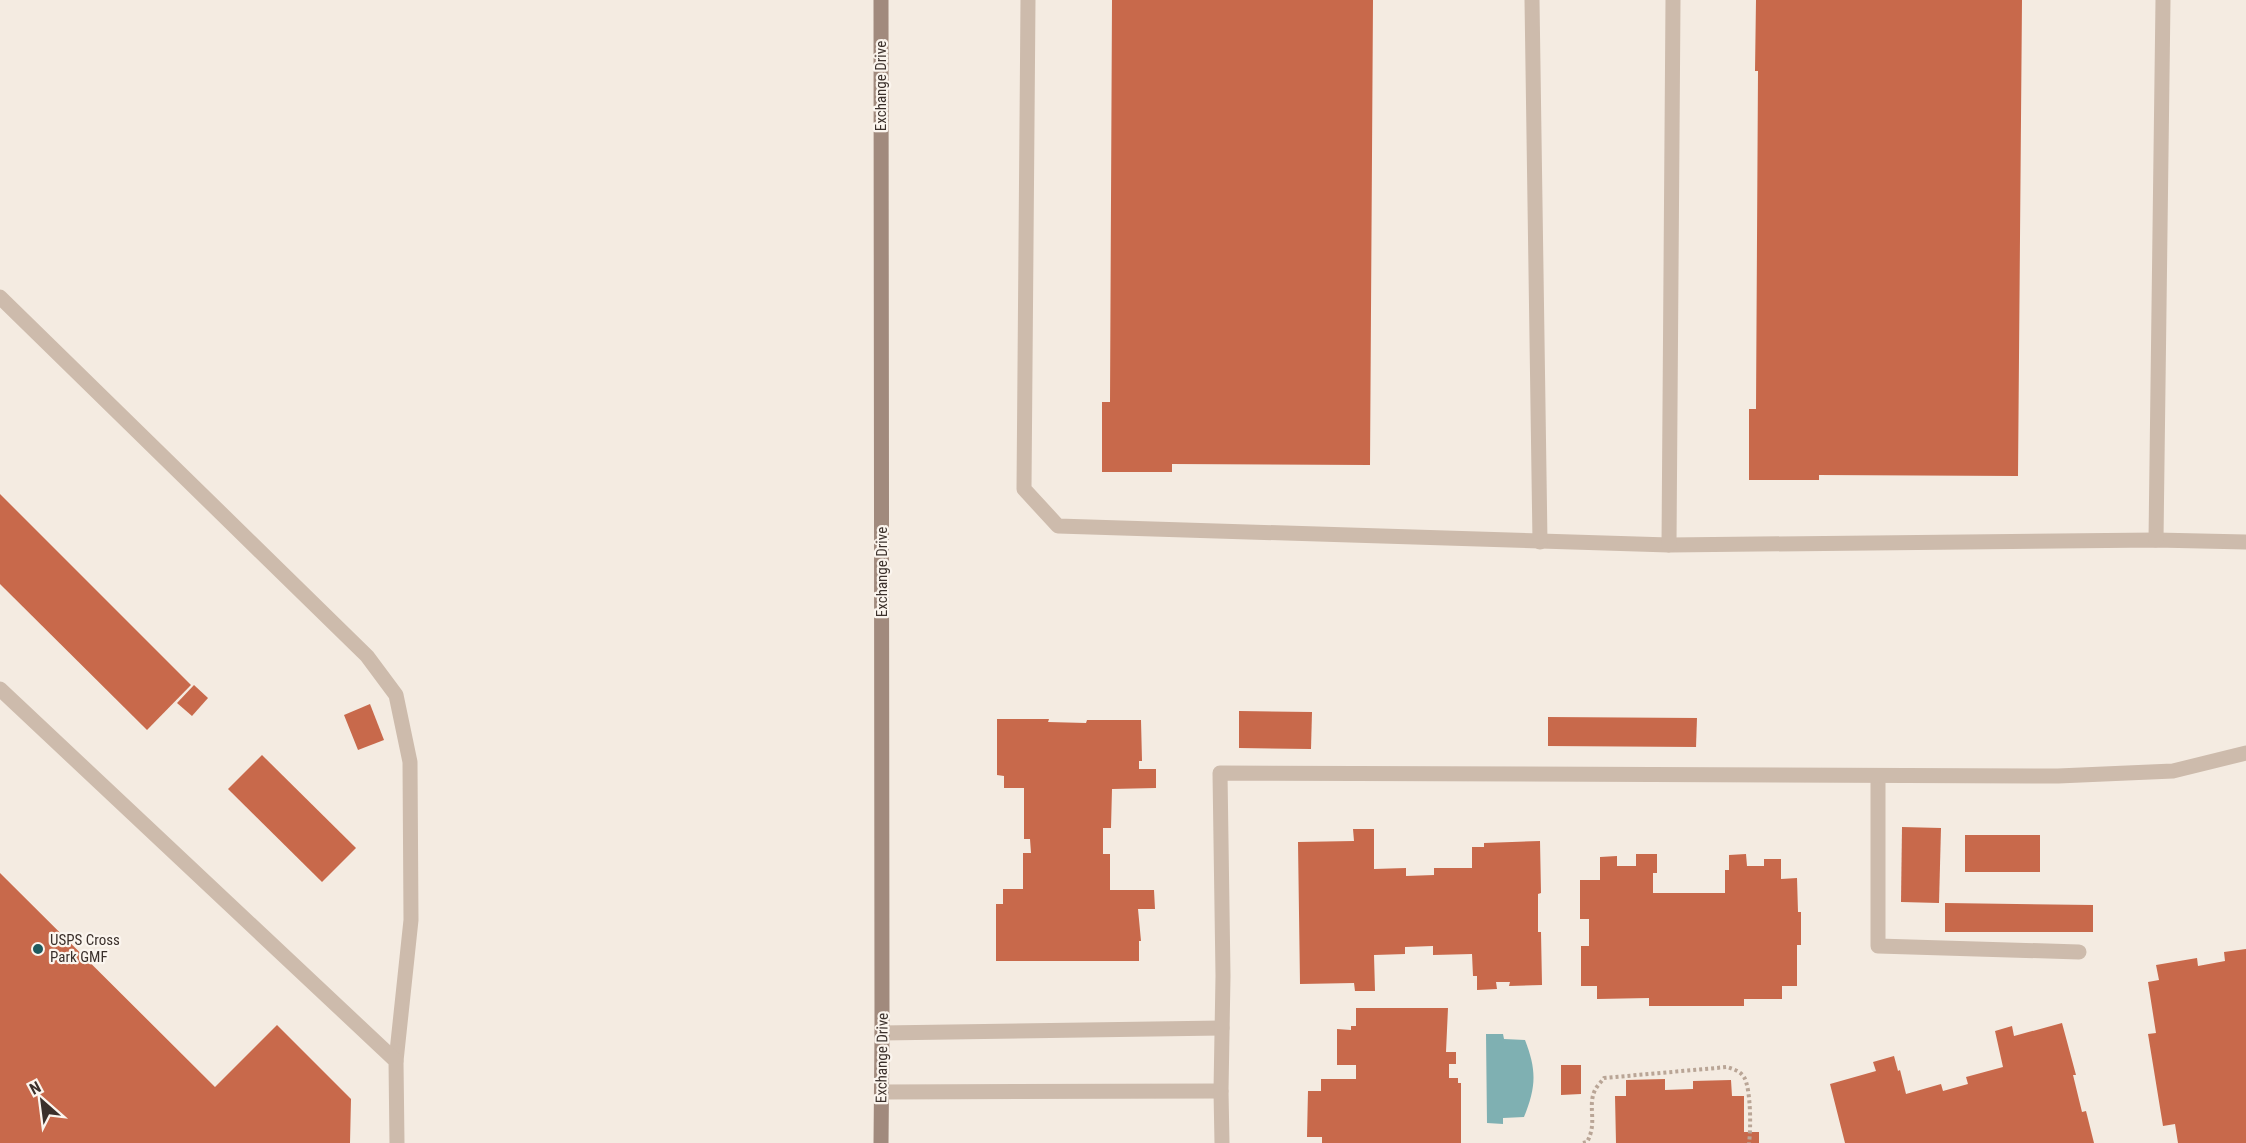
<svg xmlns="http://www.w3.org/2000/svg" width="2246" height="1143" viewBox="0 0 2246 1143" font-family="'Roboto Condensed',sans-serif">
<rect width="100%" height="100%" fill="#f4ebe1"/>
<path fill="#7fb0b2" d="M1486,1034H1503L1504,1039L1525,1040C1537,1071 1536,1087 1524,1117L1503,1118V1124L1487,1123Z"/>
<g fill="#c8694b">
<path d="M1112,0H1373L1370,465L1172,464V472H1102V402H1110Z"/>
<path d="M1756,0H2022L2018,476L1819,475V480H1749V409H1756L1758,71H1755Z"/>
<path d="M0,494L191,685L147,730L0,584Z"/>
<path d="M194,685L208,698L192,716L177,703Z"/>
<path d="M370,704L384,740L358,750L344,715Z"/>
<path d="M1239,711L1312,712L1311,749L1239,748Z"/>
<path d="M1548,717L1697,718L1696,747L1548,746Z"/>
<path d="M997,719H1049L1048,722L1086,723L1087,720H1141L1142,761H1139V769H1156V788L1112,789L1111,828H1103V854H1110V890H1154L1155,909H1138L1141,941H1139V961H996V904H1003V889H1023V853H1031L1030,839H1024V788H1004V776L997,775Z"/>
<path d="M262,755L356,848L322,882L228,789Z"/>
<path d="M1902,827L1941,828L1939,903L1901,902Z"/>
<path d="M1353,829H1374V869L1406,868V876L1434,875V868H1472V847H1484V843L1540,841L1541,893L1538,894V932H1541L1542,985L1509,986L1510,982H1496L1497,989L1477,990V976H1473L1472,954L1433,955V946L1405,947V954L1374,955L1375,991H1355L1354,983L1300,984L1298,842L1354,841Z"/>
<rect x="1965" y="835" width="75" height="37"/>
<path d="M1636,854H1657V873H1653V893H1725V870H1729V855L1746,854L1747,866H1764V859H1781V879L1797,878L1798,912H1801V945H1797V986H1782V999H1744V1006H1649V998L1597,999V986H1581V946H1589V919H1580V880H1600V857L1617,856V866H1636Z"/>
<path d="M0,873L215,1087L277,1025L351,1099L350,1143H0Z"/>
<path d="M1945,903L2093,905V932H1945Z"/>
<path d="M2246,949V1143H2178L2175,1124L2163,1126L2148,1034L2156,1033L2148,982L2159,980L2156,965L2197,958L2198,966L2225,961L2224,952Z"/>
<path d="M1356,1008H1448L1446,1052H1456V1064H1449V1078H1458V1083H1461V1143H1322V1137H1307L1308,1091H1321V1079H1356V1065H1337V1029L1351,1030V1026H1356Z"/>
<path d="M2062,1023L2076,1075H2073L2082,1112L2086,1111L2094,1143H1845L1830,1084L1876,1071L1873,1062L1894,1056L1898,1071L1900,1070L1906,1094L1941,1084L1943,1091L1968,1084L1966,1077L2003,1067L1995,1031L2012,1026L2014,1036Z"/>
<path d="M1561,1065H1581V1094L1561,1095Z"/>
<path d="M1665,1079V1090L1693,1089V1081L1731,1080L1732,1096H1744V1132H1759V1143H1616L1615,1096H1626V1080Z"/>
</g>
<g fill="none" stroke-linecap="round" stroke-linejoin="round">
<path stroke="#b9a596" stroke-width="4" stroke-dasharray="3 3" stroke-linecap="butt" d="M1583,1143L1587,1142C1598,1122 1587,1107 1595,1090C1597,1086 1601,1082 1604,1078L1727,1067C1733,1069 1740,1071 1744,1077C1751,1089 1751,1129 1749,1143"/>
<g stroke="#cdbbac" stroke-width="15">
<path d="M1028,0L1024,489L1058,526L1669,545L2156,540L2246,542"/>
<path d="M1532,0L1540,542"/>
<path d="M0,297L367,656L396,695L410,762L411,920L396,1061"/>
<path d="M2156,540L2163,0"/>
<path d="M1669,545L1673,0"/>
<path d="M0,689L396,1061L397,1143"/>
<path d="M1878,777V946L2079,952"/>
<path d="M882,1033L1222,1028"/>
<path d="M882,1092L1221,1091"/>
<path d="M1222,1143L1221,1091L1223,976L1220,773L2058,776L2173,771L2246,753"/>
</g>
<path stroke="#a18a7d" stroke-width="15" d="M881,0L882,1033L881,1143"/>
</g>
<circle fill="#1f5a5e" stroke="#fbf5ee" stroke-width="2" cx="38" cy="949" r="6"/>
<g text-anchor="middle" stroke-width="4.5" stroke-linejoin="round" paint-order="stroke">
<g font-size="15" fill="#3b302b" stroke="#fbf5ee">
<text transform="translate(881 86) rotate(-90)" y="5">Exchange Drive</text>
<text transform="translate(882 572) rotate(-90)" y="5">Exchange Drive</text>
<text transform="translate(882 1058) rotate(-89)" y="5">Exchange Drive</text>
</g>
<g font-size="15" fill="#3b302b" stroke="#fbf5ee" text-anchor="start">
<text x="50" y="945">USPS Cross<tspan x="50" dy="17">Park GMF</tspan></text>
</g>
</g>
<g transform="translate(42 1101) rotate(332)" stroke="#fbf5ee" stroke-width="4.5" paint-order="stroke">
<path d="M0-4.5L10 22L0 15L-10 22Z" fill="#3b302b"/>
<text y="-9" font-size="16" font-weight="bold" text-anchor="middle" fill="#3b302b">N</text>
</g>
</svg>
